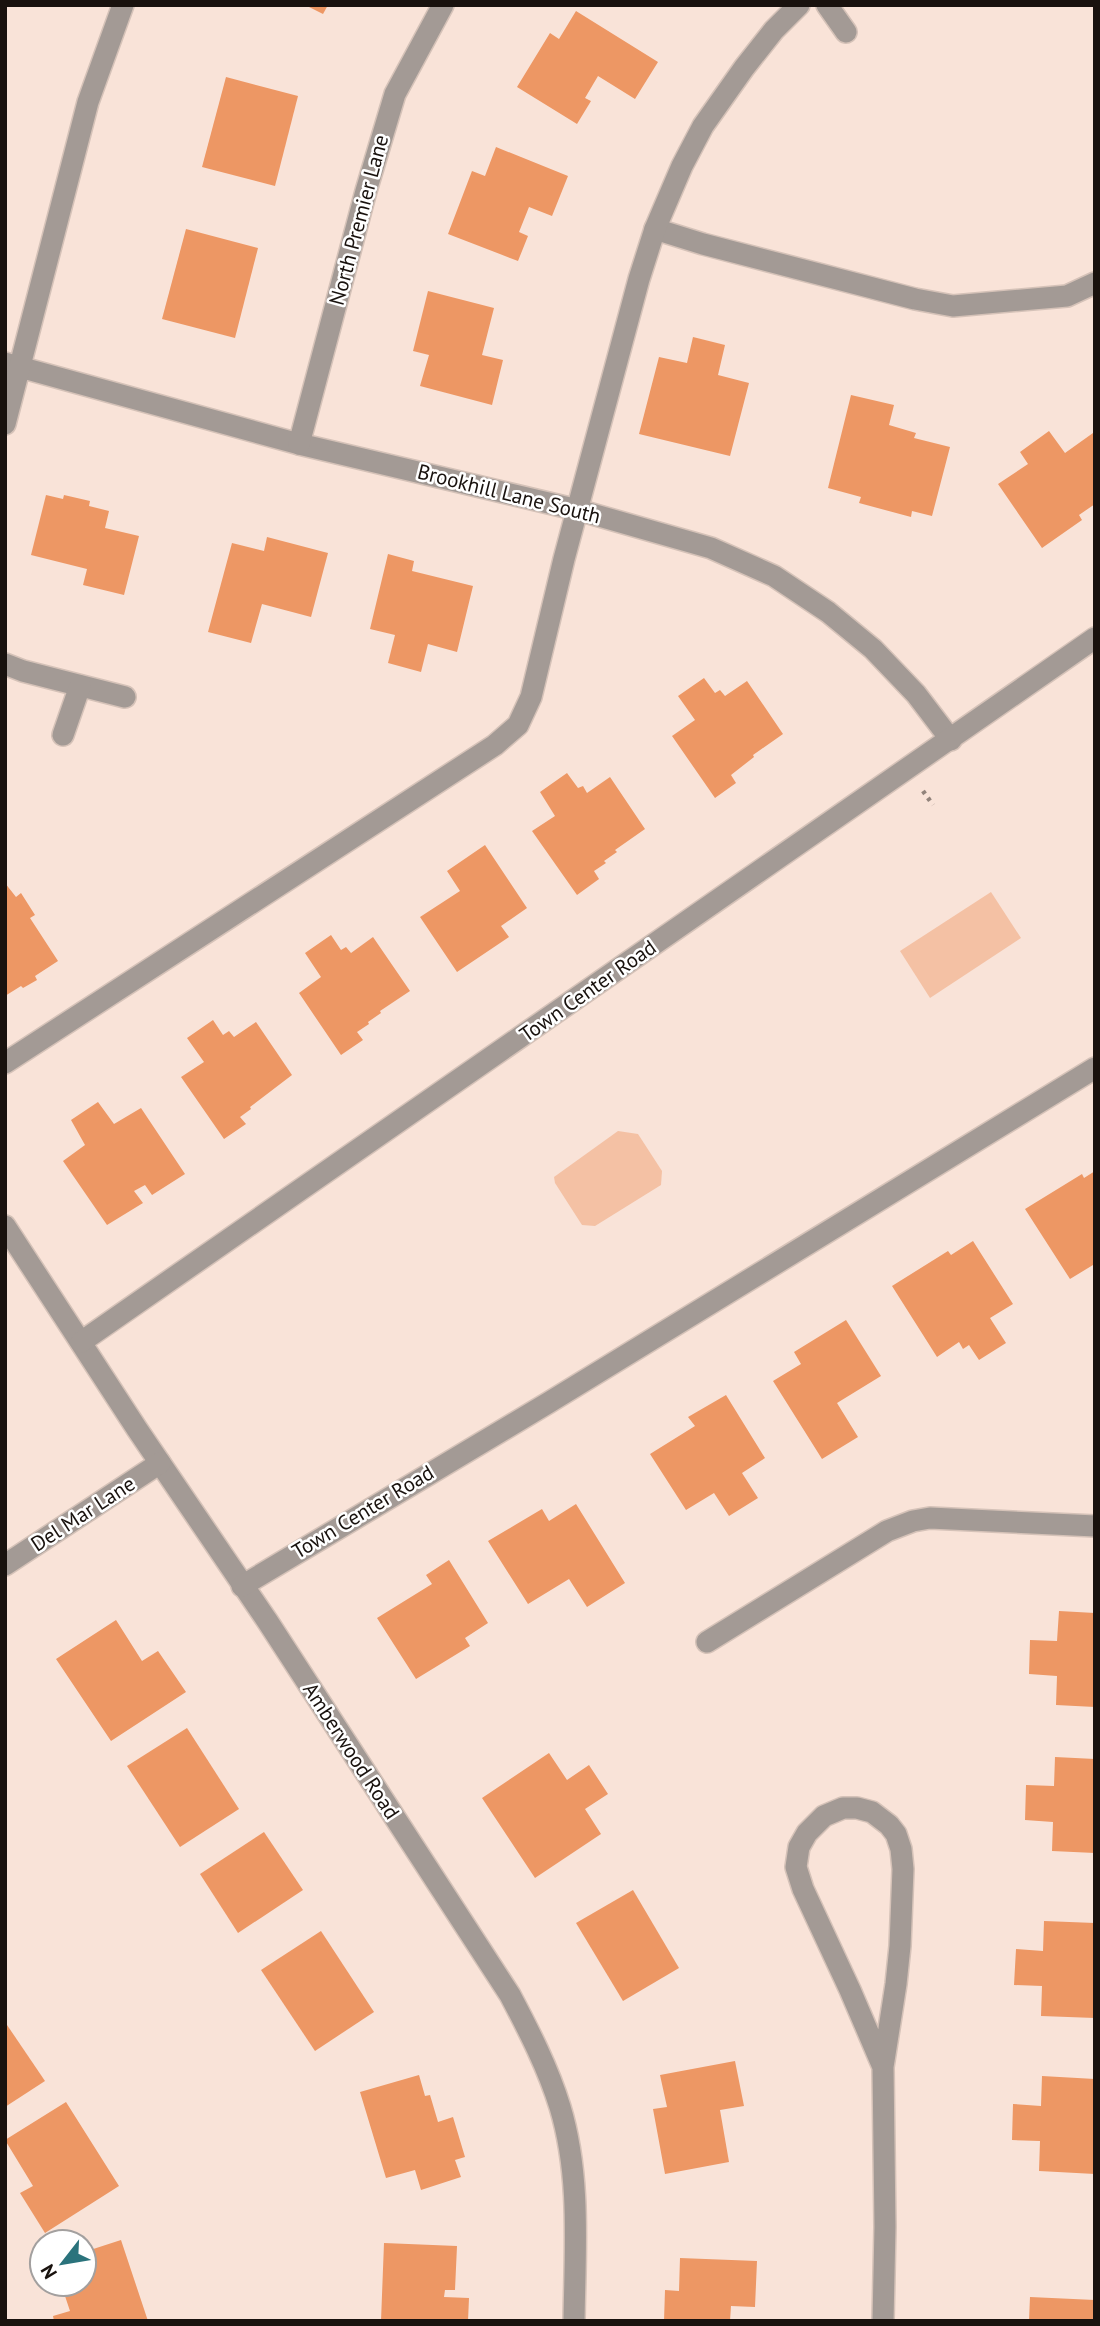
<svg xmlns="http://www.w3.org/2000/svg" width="1100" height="2326" viewBox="0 0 1100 2326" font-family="'PT Sans',sans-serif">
<rect width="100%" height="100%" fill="#f9e3d8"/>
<g fill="#f4c1a4">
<path d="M991,892L1021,938L930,998L900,951Z"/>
<path d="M618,1131L638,1134L662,1171L661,1185L595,1226L582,1225L555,1183L554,1177Z"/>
</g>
<g fill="#ed9764">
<path d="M305,5H328L323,14Z"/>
<path d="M576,11L658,62L635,99L598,76L585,98L591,101L577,124L517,87L550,33L559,39Z"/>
<path d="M226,77L298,96L275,186L202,167Z"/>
<path d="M496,147L568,176L552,216L529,207L519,232L528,236L518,261L448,234L472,171L485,176Z"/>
<path d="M186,229L258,248L235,338L162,319Z"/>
<path d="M428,291L494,308L482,355L503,360L492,405L420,386L429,355L413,351Z"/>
<path d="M693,337L725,345L718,375L749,383L730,456L639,434L659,357L687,363Z"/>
<path d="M851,395L894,405L889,425L916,433L914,438L950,447L932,516L912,511L911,517L859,503L861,497L828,488Z"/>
<path d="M1049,431L1065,453L1093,433L1095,435V504L1079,515L1082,520L1042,548L998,484L1028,464L1020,452Z"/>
<path d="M46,495L63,499L64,495L90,501L89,506L109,511L105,528L139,536L124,595L83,585L87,569L31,555Z"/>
<path d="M267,537L328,553L311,617L262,604L251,643L208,632L232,543L264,551Z"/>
<path d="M388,554L414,561L412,571L473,586L457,652L428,644L421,672L388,663L395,635L370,629Z"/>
<path d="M704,678L715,693L720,690L725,696L747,681L783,734L753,755L754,757L731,775L736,783L715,798L672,736L695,720L678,696Z"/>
<path d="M567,773L578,788L583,786L587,793L610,777L645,829L615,850L617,852L604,861L606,863L594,871L599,879L577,895L532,831L555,816L540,792Z"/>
<path d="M485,845L527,908L501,926L509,937L457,972L420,917L460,891L447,871Z"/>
<path d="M5,883L16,897L21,893L35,915L30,918L58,961L35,976L37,980L23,988L21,986L5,996Z"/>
<path d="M331,935L341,950L346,947L351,953L373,937L410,991L380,1011L381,1013L368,1022L369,1024L357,1032L363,1040L341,1055L299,993L321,977L305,953Z"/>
<path d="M213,1020L223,1035L229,1031L234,1037L256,1022L292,1075L250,1107L251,1109L240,1117L246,1124L224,1139L181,1077L204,1062L187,1038Z"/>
<path d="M98,1102L114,1124L141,1108L185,1174L152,1195L145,1185L134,1191L143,1203L107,1225L63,1161L85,1145L71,1120Z"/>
<path d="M1095,1171V1268L1093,1265L1070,1279L1025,1209L1082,1174L1084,1178Z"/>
<path d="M973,1241L1013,1304L990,1318L1006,1343L979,1360L969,1345L963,1349L959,1342L937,1357L892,1286L948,1251L951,1255Z"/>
<path d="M846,1320L881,1376L837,1403L858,1437L822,1459L773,1381L801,1364L794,1352Z"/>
<path d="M726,1395L765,1458L742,1473L758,1498L729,1516L714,1493L686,1510L650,1454L695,1426L688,1417Z"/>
<path d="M576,1504L625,1583L587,1607L569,1579L528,1604L488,1541L542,1509L549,1521Z"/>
<path d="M449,1560L488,1623L465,1638L470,1646L416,1679L377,1618L432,1584L426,1575Z"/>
<path d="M1059,1611L1095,1613V1707L1056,1705L1057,1676L1029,1674L1030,1640L1057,1641Z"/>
<path d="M116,1620L142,1661L158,1651L186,1692L111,1741L56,1659Z"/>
<path d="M187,1728L239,1809L180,1847L127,1766Z"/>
<path d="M549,1753L567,1780L589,1765L608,1794L585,1809L601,1834L535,1878L482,1798Z"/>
<path d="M1055,1757L1095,1759V1853L1052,1851L1053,1822L1025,1820L1026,1785L1054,1786Z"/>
<path d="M264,1832L303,1890L238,1933L200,1874Z"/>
<path d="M633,1890L679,1968L623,2001L576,1923Z"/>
<path d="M1044,1921L1095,1923V2018L1041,2016L1042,1986L1014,1985L1016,1949L1043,1951Z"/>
<path d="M321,1931L374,2012L315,2051L261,1970Z"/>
<path d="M5,2022L45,2081L5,2107Z"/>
<path d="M735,2061L744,2106L720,2110L729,2162L665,2174L653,2109L667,2107L660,2075Z"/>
<path d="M419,2075L425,2096L430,2095L438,2122L453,2117L465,2157L455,2160L461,2177L421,2190L415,2170L386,2178L360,2092Z"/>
<path d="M1042,2076L1095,2079V2174L1039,2171L1040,2141L1012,2140L1013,2104L1041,2106Z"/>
<path d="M66,2102L119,2186L45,2233L20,2193L33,2186L5,2140Z"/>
<path d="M121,2240L148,2321H54L53,2316L70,2311L61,2284H84V2252Z"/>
<path d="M384,2243L457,2246L455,2290H445L444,2297L469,2298L468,2321H381Z"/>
<path d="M680,2258L757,2261L755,2307L731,2306L730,2321H664L665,2290L679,2291Z"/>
<path d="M1030,2297L1095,2300L1094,2321H1029Z"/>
</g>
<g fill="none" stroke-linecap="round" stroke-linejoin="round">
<defs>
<g id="minor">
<path d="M827,5L846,32"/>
<path d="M655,229L703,244L915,299L953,306L1067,296L1095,283"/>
<path d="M5,363L299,444L578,510L711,548L774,576L828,612L873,649L916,694L951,740"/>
<path d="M5,424L88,102L123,5"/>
<path d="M299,444L366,191L395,94L443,5"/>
<path d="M5,664L23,671L125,697"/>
<path d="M63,735L80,686"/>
<path d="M5,1063L495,745L518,725L531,697L564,559L639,279L655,229L682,166L703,126L744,68L774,30L799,5"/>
<path d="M5,1226L137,1429L268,1622L510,1995C529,2031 548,2068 560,2107C581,2176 575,2250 574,2321"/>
<path d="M81,1342L1095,638"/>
<path d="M5,1565L160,1463"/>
<path d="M242,1586L548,1403L1095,1068"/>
<path d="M707,1642L887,1531L913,1521L930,1518L1095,1526"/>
<path d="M883,2067L850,1990L803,1889L796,1867L799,1847L807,1833L824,1816L843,1808H857L872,1812L889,1825L896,1834L901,1849L903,1869L900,1946L896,1984L883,2067L885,2227L883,2321"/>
</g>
</defs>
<use href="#minor" stroke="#d5c2b8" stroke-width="24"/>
<path stroke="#92837b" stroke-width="4.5" stroke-dasharray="3.5 5" stroke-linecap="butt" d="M923,791L933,805"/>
<use href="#minor" stroke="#a39a95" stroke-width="21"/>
</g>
<g text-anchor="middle" stroke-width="5" stroke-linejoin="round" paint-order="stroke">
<g font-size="21" fill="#19120e" stroke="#fff">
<text transform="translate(359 220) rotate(-75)" y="7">North Premier Lane</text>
<text transform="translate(509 494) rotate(14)" y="7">Brookhill Lane South</text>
<text transform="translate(588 991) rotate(-35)" y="7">Town Center Road</text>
<text transform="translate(363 1512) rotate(-31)" y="7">Town Center Road</text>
<text transform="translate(83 1514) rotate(-33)" y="7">Del Mar Lane</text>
<text transform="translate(351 1751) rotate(57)" y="7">Amberwood Road</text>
</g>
</g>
<rect width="1100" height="2326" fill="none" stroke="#19120e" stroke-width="14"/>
<g transform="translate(63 2263) rotate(239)"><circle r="33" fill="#ffffff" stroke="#a3a09f" stroke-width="2"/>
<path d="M0-5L12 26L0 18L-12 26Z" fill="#2a737c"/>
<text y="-10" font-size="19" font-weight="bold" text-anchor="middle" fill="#19120e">N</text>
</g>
</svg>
